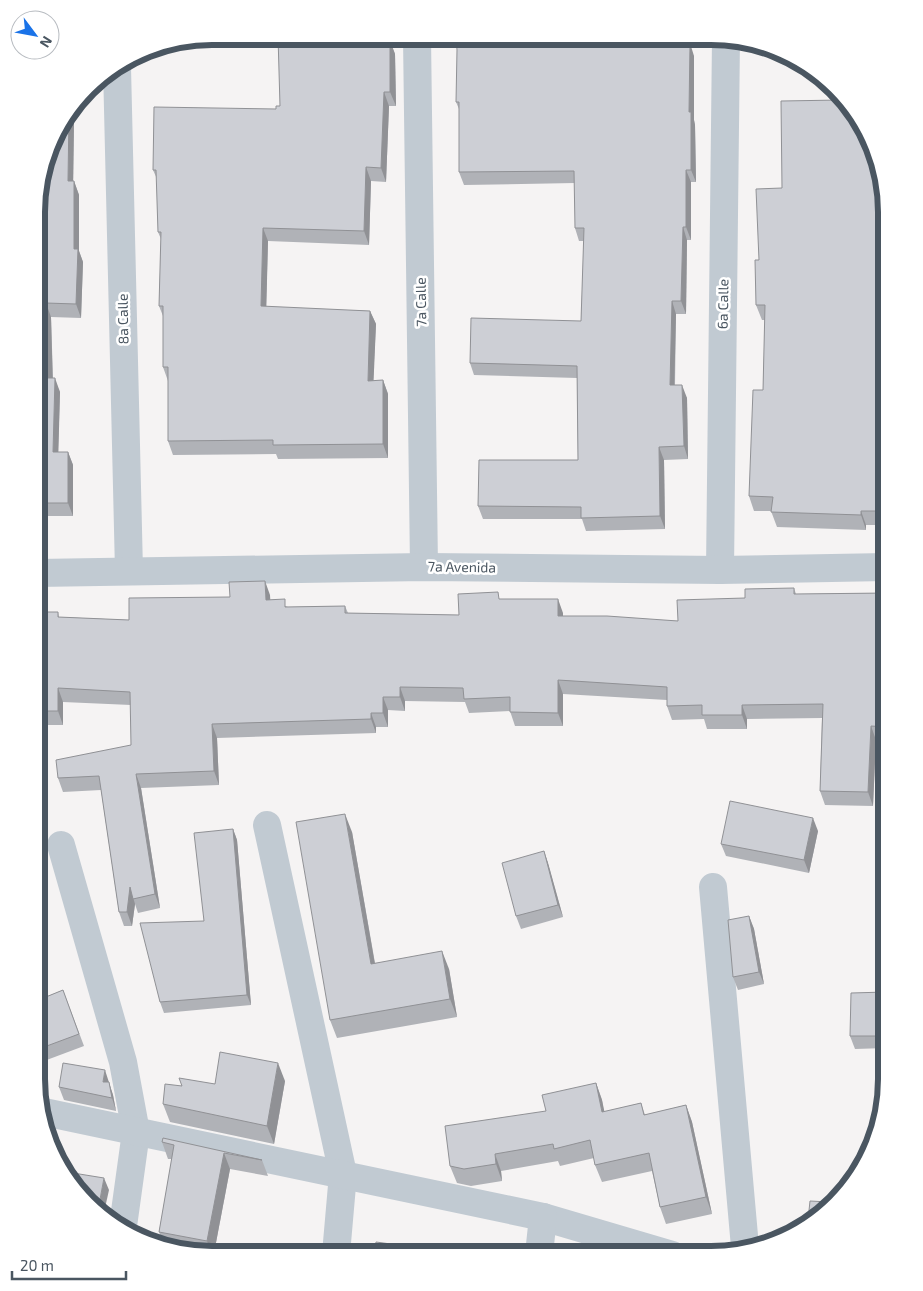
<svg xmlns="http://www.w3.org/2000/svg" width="923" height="1291" viewBox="0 0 923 1291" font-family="'Exo 2',sans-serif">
<rect width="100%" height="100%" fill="#f5f3f3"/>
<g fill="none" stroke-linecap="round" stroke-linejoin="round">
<g stroke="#c1cad2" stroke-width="28">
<path d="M417,37L424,567"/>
<path d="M117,67L129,571"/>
<path d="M720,570L726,38"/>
<path d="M37,573L424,567L720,570L887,567"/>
<path d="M267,825L343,1174L336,1254"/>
<path d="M61,845L123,1062L136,1132L123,1226"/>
<path d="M713,887L745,1247"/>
<path d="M44,1112L543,1217L672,1255"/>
<path d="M539,1254L543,1217"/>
</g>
</g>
<g fill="#b0b2b7">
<path d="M389,37V40L395,54L396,106H389L386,182L371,181L369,245L268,241L266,307L370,311L376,324L373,381L383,380L388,394V458L278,459L276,454L173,455L168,441V381L163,367V316L159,306L161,239L158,232L157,179L153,170L276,109Z"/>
<path d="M677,43L694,56V120L695,125L696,182H691V240H687L686,314H676L675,385L687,398L688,459L664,460L665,529L586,531L582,519H483L478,506L578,460L577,378L474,375L470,363L581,321L584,241H579L575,228V183L464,185L459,172V109L456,102Z"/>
<path d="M74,121L73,181H74L79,195V251L83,262L81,318L51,317L53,378L60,392L58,452H68L73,465V516H37L38,188Z"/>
<path d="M782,188L887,211V525H866V530L777,527L771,511H754L749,496L763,390L765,320H762L756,305L759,260Z"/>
<path d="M794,588L796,594L887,593V741L876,740L873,806L825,805L820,791L822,718L747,719V729H707L704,719L672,720L667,706V700L563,694V726H515L510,711L469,713L465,702L405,701V711L388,710V727H376V733L217,738L219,785L141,788L160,908L138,913L135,904L132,926H124L119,912L101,790L63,792L58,778L131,745V705L63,702V725H37V612H58L59,617L129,620L230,597L270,595V600L288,607L345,606L348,613L459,615L501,599L563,613V616L678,621L745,598Z"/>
<path d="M233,829L237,840L251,1005L164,1013L160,1002L204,921Z"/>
<path d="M818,831L809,873L726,856L721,844Z"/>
<path d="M352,832L375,963L449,969L457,1017L337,1038L330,1020Z"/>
<path d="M544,851L548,863L563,917L521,929L516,916Z"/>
<path d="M749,916L754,929L764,984L738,990L733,977Z"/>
<path d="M63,990L84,1046L36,1064V1001Z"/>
<path d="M886,992V1048L855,1049L850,1036Z"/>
<path d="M285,1081L274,1144L170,1122L163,1104L182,1086Z"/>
<path d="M109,1083L113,1095L116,1111L64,1100L59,1087Z"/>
<path d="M596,1083L602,1100L604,1112L641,1103L645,1115L686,1105L692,1122L712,1214L666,1224L660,1207L652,1171L602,1182L595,1165L594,1158L560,1166L558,1161L501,1171L502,1181L471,1186L457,1183L450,1166Z"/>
<path d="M162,1142L262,1160L268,1176L230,1169L214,1253H191L187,1252L163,1242L159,1232L172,1159H168Z"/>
</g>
<g fill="#909195">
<path d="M384,37H389V54L384,40Z"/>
<path d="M672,38H677V56L672,43Z"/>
<path d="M390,40L395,54L396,106L390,92Z"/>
<path d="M690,43L694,56V120L695,125L696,182L691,170L689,112Z"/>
<path d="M384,92L389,106L386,182L381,168Z"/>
<path d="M70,112L74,121L73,195L68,181L69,113Z"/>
<path d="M366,167L371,181L369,245L364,231Z"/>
<path d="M686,170L691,182V240L686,227Z"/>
<path d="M74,181L79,195V251L83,262L81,318L76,304L74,249Z"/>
<path d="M683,227L687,240L686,314L681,301Z"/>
<path d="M263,228L268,241L266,320L261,306Z"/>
<path d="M672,301L676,314L674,398L670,385Z"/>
<path d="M46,303L51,317L53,392L48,378Z"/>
<path d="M370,311L376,324L373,394L368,381Z"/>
<path d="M55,378L60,392L58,465L53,452Z"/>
<path d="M383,380L388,394V458L383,444Z"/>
<path d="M682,385L687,398L688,459L684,446Z"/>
<path d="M659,447L664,460L665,529L660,516Z"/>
<path d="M68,452L73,465V516L68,503Z"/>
<path d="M861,511L866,525V530L861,515Z"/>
<path d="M265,581L270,595L271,613L266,600Z"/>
<path d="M558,599L563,613V630L558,616Z"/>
<path d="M558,680L563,694V726L558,713Z"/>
<path d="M400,687L405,701V711L400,697Z"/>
<path d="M58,688L63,702V725L58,711Z"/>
<path d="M383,697L388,710V727L383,713Z"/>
<path d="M742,705L747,719V729L742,715Z"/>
<path d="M371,713L376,727V733L371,719Z"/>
<path d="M212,724L217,738L219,785L214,771Z"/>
<path d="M871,726L876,740L873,806L868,792Z"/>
<path d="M136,774L141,788L160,908L155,894Z"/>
<path d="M345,814L352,832L378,982L371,964Z"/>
<path d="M813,818L818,831L809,873L804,860Z"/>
<path d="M233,829L237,840L251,1005L247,995Z"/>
<path d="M544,851L548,863L563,917L558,905Z"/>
<path d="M130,887L135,904L132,926L127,912Z"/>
<path d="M749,916L754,929L764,984L759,972Z"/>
<path d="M442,951L449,969L457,1017L450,999Z"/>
<path d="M278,1063L285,1081L274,1144L267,1126Z"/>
<path d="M105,1070L113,1095L116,1111L112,1098L103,1082Z"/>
<path d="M596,1083L602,1100L608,1129L602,1112Z"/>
<path d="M686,1105L692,1122L712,1214L706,1197Z"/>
<path d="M224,1153L230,1169L214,1253H211L207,1241Z"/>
<path d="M495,1154L501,1171L502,1181L496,1164Z"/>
<path d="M104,1178L109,1190L103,1217L98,1210Z"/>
<path d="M413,1247L415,1254H412Z"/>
</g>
<g fill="#cdcfd5" stroke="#909195">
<path d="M278,36L384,37V40H390V92H384L381,168L366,167L364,231L263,228L261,306L370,311L368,381L383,380V444L273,445V440L168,441V367H163V306H159L161,232H158L156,170H153L154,107L276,109V106H280Z"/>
<path d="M456,37L672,38V43H690L689,112H691V170H686V227H683L681,301H672L670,385H682L684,446L659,447L660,516L581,518V507L478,506L479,460H578L577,366L470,363L471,318L581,321L584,228H575L574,171L459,172V102H456L457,50Z"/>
<path d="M841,100L869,134L887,211V511H861V515L771,512L773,497L749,496L753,390H763L765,305H756L755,260H759L756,189L782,188L781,101Z"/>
<path d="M69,113L68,181H74V249H78L76,304L46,303L48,378H55L53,452H68V503H37L38,188L60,124Z"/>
<path d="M265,581L266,600L285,599V607L345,606V613L459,615L458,594L498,592L499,599H558V616H607L678,621L677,600L745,598V589L794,588V594L887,593V727L871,726L868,792L820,791L823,704L742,705V715H702V705L667,706V687L558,680V713L510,712V697L464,699L463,688L400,687V697H383V713H371V719L212,724L214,771L136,774L155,894L133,899L130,887L127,912H119L99,776L58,778L56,760L131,745L130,692L58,688V711H37V612H58V617L129,620V598L230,597L229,582Z"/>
<path d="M730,801L813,818L804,860L721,844Z"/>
<path d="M345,814L371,964L442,951L450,999L330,1020L296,822Z"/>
<path d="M233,829L247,995L160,1002L140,923L204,921L194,833Z"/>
<path d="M544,851L558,905L516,916L502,863Z"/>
<path d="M749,916L759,972L733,977L728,920Z"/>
<path d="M63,990L79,1034L36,1050V1001Z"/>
<path d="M886,992V1036H850L851,993Z"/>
<path d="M220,1052L278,1063L267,1126L163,1104L165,1084L182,1086L179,1078L215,1084Z"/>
<path d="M63,1063L105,1070L103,1082H109L112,1098L59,1087Z"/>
<path d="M596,1083L602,1112L641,1103L644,1115L686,1105L706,1197L660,1207L649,1153L595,1165L590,1140L554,1149L553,1144L495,1154L496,1164L464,1169L450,1166L445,1126L546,1111L542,1095Z"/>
<path d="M163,1138L262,1160L224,1153L207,1241L159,1232L174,1145L162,1142Z"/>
<path d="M67,1172L104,1178L98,1210Z"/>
<path d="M810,1201L829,1202L808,1220Z"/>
<path d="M376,1242L413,1247L412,1254H374Z"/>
</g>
<g text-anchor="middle" stroke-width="5" stroke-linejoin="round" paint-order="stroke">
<g font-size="14" fill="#4a5661" stroke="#fff">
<text transform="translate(421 302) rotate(-91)" y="5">7a Calle</text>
<text transform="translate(723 304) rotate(-89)" y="5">6a Calle</text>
<text transform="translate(123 319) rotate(-91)" y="5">8a Calle</text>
<text transform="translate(462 567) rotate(1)" y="5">7a Avenida</text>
</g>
</g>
<path d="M0 0H923V1291H0ZM212 45H711A167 167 0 0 1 878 212V1079A167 167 0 0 1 711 1246H212A167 167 0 0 1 45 1079V212A167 167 0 0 1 212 45Z" fill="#fff" fill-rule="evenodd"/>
<path fill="none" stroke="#4a5661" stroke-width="6" d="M212 45H711A167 167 0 0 1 878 212V1079A167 167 0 0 1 711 1246H212A167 167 0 0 1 45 1079V212A167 167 0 0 1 212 45Z"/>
<g transform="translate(35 35) rotate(122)"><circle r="24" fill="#ffffff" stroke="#b7bbc0"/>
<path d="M0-4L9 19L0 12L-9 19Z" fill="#1a73e8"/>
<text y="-8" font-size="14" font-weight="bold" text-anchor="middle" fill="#4a5661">N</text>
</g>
<path d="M12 1271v8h114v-8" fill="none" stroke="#4a5661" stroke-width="2.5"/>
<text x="20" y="1271" font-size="15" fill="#4a5661" stroke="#ffffff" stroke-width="4" paint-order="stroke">20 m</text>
</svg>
